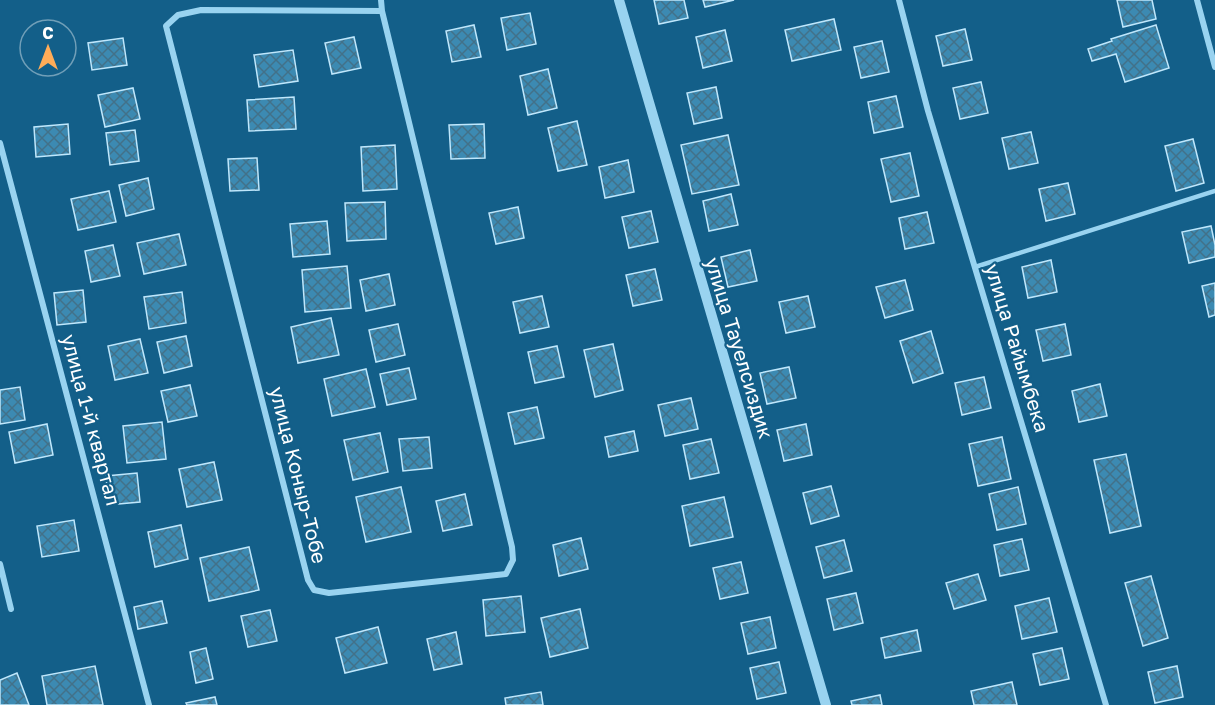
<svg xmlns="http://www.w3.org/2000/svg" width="1215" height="705" viewBox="0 0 1215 705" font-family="'Golos Text',sans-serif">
<defs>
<pattern id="building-cross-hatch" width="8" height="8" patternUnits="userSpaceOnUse" patternTransform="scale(1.5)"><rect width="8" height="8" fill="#3c8ab2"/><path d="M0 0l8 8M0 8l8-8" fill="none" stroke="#427189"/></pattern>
</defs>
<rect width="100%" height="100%" fill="#135f89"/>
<g fill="url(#building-cross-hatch)" stroke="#bfe7fc" stroke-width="1.5">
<path d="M654,0H684L688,18L659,24Z"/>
<path d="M703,0H734L705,7Z"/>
<path d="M1117,0H1152L1156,19L1123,27Z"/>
<path d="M530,13L536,44L507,50L501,18Z"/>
<path d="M834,19L841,50L792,61L785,30Z"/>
<path d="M474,25L481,57L452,62L446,31Z"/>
<path d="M1156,25L1169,68L1125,82L1116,54L1092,61L1088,49L1112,41L1111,39Z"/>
<path d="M965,29L972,60L943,66L936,36Z"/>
<path d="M725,30L732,61L703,68L696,37Z"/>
<path d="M354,37L361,68L332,74L325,43Z"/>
<path d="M123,38L127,65L92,70L88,43Z"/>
<path d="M882,41L889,72L861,78L854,47Z"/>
<path d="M293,50L298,81L259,87L254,55Z"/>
<path d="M548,69L557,108L528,115L520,76Z"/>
<path d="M981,82L988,113L960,119L953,88Z"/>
<path d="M716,87L722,118L694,124L687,93Z"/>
<path d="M133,88L140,119L105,127L98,95Z"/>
<path d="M896,96L903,127L874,133L868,102Z"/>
<path d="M294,97L296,129L249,131L247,100Z"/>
<path d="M577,121L587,165L558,171L548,128Z"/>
<path d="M68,124L70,154L36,157L34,127Z"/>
<path d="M484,124L485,158L451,159L449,125Z"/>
<path d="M135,130L139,161L110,165L106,133Z"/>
<path d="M1031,132L1038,163L1009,169L1002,138Z"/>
<path d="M728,135L739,185L692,194L681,145Z"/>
<path d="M1193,139L1204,183L1176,191L1165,146Z"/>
<path d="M395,145L397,189L363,191L361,147Z"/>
<path d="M910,153L919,196L891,202L881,159Z"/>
<path d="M257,158L259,190L230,191L228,159Z"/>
<path d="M628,160L634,192L605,198L599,167Z"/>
<path d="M148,178L154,209L126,216L119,185Z"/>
<path d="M1068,183L1075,214L1046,221L1039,189Z"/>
<path d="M109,191L116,222L78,230L71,199Z"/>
<path d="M731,194L738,225L709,231L703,201Z"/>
<path d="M385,202L386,239L347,241L345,203Z"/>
<path d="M518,207L524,238L496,244L489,213Z"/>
<path d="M651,211L658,242L629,248L622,217Z"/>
<path d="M927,212L934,243L905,249L899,218Z"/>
<path d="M327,221L330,254L293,257L290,224Z"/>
<path d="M1211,226L1215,245V257L1189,263L1182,232Z"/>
<path d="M179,234L186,265L144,274L137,243Z"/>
<path d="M113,245L120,276L91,282L85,251Z"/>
<path d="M750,250L757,281L728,287L721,257Z"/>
<path d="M1051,260L1057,292L1028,298L1022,267Z"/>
<path d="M347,266L351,308L305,312L302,270Z"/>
<path d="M655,269L662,300L633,306L626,275Z"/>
<path d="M389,274L395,305L366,311L360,280Z"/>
<path d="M905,280L913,310L885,318L876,287Z"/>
<path d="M1215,283V315L1209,317L1202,286Z"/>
<path d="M83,290L86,322L57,325L54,293Z"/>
<path d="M182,292L186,323L149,329L144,297Z"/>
<path d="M542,296L549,327L520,333L513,302Z"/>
<path d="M808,296L815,327L786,333L779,302Z"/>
<path d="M331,318L339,355L298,363L291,327Z"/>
<path d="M398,324L405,355L376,362L369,330Z"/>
<path d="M1065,324L1071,355L1043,361L1036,330Z"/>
<path d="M931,331L943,373L913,383L900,341Z"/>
<path d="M186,336L192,366L164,373L157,342Z"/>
<path d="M140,339L148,373L115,380L108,346Z"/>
<path d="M613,344L623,390L595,397L584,350Z"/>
<path d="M557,346L564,377L535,383L528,352Z"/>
<path d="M789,367L796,398L767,404L760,373Z"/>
<path d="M409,368L416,399L387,405L380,374Z"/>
<path d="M366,369L375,407L332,416L324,379Z"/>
<path d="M984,377L991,408L962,415L955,383Z"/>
<path d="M1100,384L1107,416L1079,422L1072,391Z"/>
<path d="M190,385L197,416L168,422L161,391Z"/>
<path d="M20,387L25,420L0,424V390Z"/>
<path d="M691,398L698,429L665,436L658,405Z"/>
<path d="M537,407L544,438L515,444L508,413Z"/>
<path d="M162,422L166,459L127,463L123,426Z"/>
<path d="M47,424L53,455L15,463L9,432Z"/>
<path d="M806,424L812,455L784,461L777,430Z"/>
<path d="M634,431L638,451L609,457L605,437Z"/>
<path d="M380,433L388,472L353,480L344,440Z"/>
<path d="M429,437L432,468L403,471L399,439Z"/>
<path d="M1002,437L1011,479L978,486L969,444Z"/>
<path d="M711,439L719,473L690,479L683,445Z"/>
<path d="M1126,454L1141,526L1110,533L1094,460Z"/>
<path d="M214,462L222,500L187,507L179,469Z"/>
<path d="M137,473L140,502L108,505L106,476Z"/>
<path d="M831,486L839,516L811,524L803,493Z"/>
<path d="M401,487L411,532L366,542L356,497Z"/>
<path d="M1018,487L1026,524L997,530L989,494Z"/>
<path d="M465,494L472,525L443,531L436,501Z"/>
<path d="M724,497L733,537L690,546L682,506Z"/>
<path d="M74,520L79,551L42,557L37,526Z"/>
<path d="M181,525L188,559L155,567L148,532Z"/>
<path d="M581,538L588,569L559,576L553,545Z"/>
<path d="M1022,539L1029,570L1000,576L994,545Z"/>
<path d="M844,540L852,571L824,578L816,547Z"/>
<path d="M249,547L259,590L209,601L200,558Z"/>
<path d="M741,562L748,593L720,599L713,568Z"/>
<path d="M978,574L986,600L954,609L946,583Z"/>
<path d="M1151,576L1168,638L1143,646L1125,583Z"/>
<path d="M856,593L863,623L834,630L827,599Z"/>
<path d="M521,596L525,632L486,636L483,600Z"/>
<path d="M1049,598L1057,632L1022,639L1015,606Z"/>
<path d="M162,601L167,623L138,629L134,607Z"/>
<path d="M580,609L588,648L550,657L541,618Z"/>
<path d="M270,610L277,641L248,647L241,616Z"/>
<path d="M770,617L776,648L748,654L741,623Z"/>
<path d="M378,627L387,663L345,673L336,638Z"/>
<path d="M917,630L921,651L885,658L881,638Z"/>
<path d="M456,632L462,664L434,670L427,639Z"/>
<path d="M206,648L213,679L196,683L190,652Z"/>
<path d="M1062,648L1069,679L1040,685L1033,654Z"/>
<path d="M779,662L786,693L757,699L750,668Z"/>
<path d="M95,666L103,705H47L42,676Z"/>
<path d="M1177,666L1183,697L1155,703L1148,672Z"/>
<path d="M17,673L29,705H0V680Z"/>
<path d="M1012,682L1017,705H974L971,691Z"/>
<path d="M541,692L543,705H506L505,698Z"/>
<path d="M880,695L882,705H852L851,701Z"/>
<path d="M215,697L217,705H187L186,703Z"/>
</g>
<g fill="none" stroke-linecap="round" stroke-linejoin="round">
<path stroke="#99d3f0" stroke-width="4.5" d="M975,267L1215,191"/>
<g stroke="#99d3f0" stroke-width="6">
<path d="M381,0L382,11L512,547L513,560L506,574L329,593L314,590L308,580L166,26L178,15L201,10L382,11"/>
<path d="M899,0L928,111L1106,705"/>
<path d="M1197,0L1215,67"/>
<path d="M0,143L149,705"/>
<path d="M0,564L11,609"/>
</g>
<path stroke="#99d3f0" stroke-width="10" d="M619,0L826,705"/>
</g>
<g text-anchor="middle" stroke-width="4.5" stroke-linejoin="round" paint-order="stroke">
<g font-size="20" fill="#fff" stroke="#135f89">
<text transform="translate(739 348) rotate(73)" y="7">улица Тауелсиздик</text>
<text transform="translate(1017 348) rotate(73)" y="7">улица Райымбека</text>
<text transform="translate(91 420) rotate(75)" y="7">улица 1-й квартал</text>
<text transform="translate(298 475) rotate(76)" y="7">улица Коныр-Тобе</text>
</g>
</g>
<g transform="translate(48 48)"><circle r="28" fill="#135f89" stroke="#719fb8" stroke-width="1.5"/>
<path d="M0-4.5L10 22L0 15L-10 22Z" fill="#ffac58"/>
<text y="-9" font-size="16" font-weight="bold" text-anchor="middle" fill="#ffffff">С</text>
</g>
</svg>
